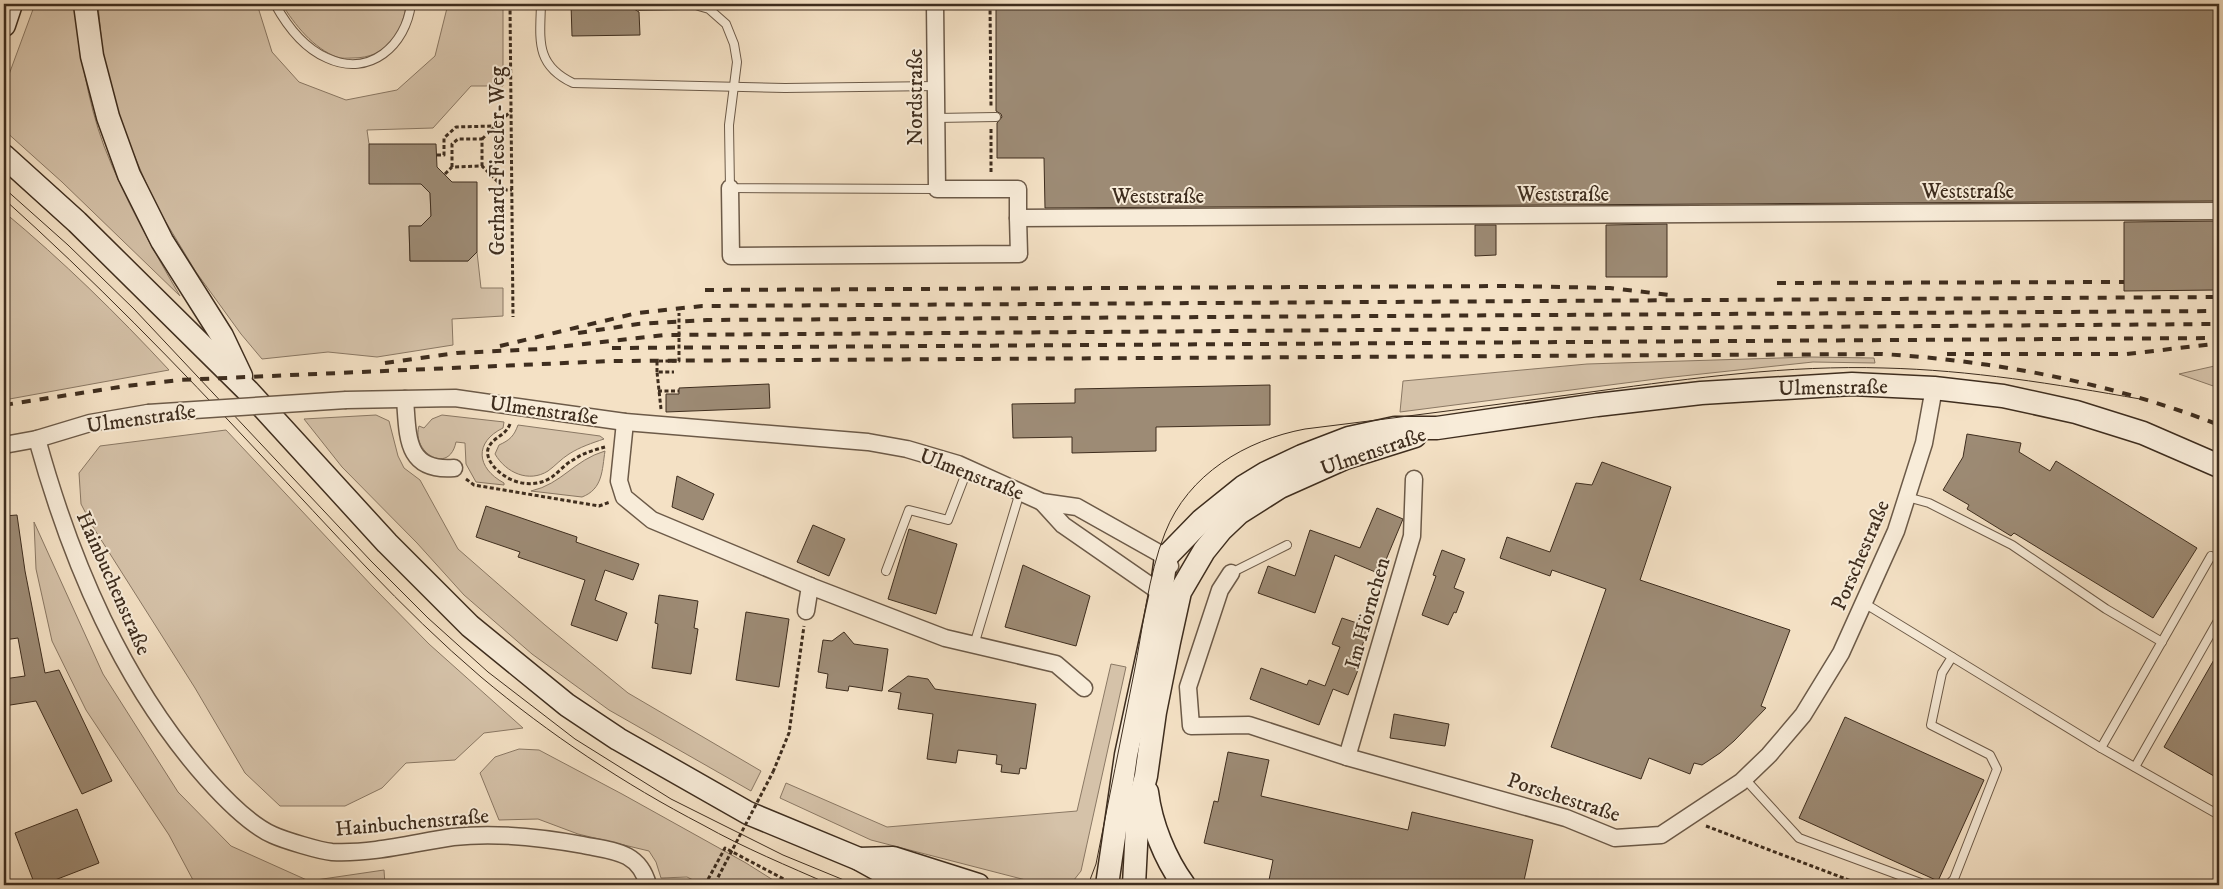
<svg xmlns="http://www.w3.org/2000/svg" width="2223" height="889" viewBox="0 0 2223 889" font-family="'IM FELL DW Pica',serif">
<rect width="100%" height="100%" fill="#f4e1c5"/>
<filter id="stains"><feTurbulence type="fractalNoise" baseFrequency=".004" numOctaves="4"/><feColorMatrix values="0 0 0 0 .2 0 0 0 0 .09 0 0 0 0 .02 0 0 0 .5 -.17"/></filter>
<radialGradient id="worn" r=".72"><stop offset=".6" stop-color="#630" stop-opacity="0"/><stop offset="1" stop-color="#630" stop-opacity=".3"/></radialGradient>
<g fill="#d5c2a9" stroke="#8a7864">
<path d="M35,4H75C80,52 87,100 104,146C124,198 152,248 180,296L62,182L4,130V88Z"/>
<path d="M98,4H257L272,52L299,82L346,100L397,90L435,56L447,8L446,4H503V86H471L433,128L367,130L369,144L421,184L430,193L431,216L421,226H409L410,261H468L477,252L481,288H503V316L452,319L453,345L377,357L328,352L262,359L241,334L196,272L155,204L126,136L104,69Z"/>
<path d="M282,4H406C403,34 386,58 353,58C348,58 341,59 337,57C314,49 294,24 282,4Z"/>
<path d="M4,212C63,261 117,314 169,370L4,400Z"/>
<path d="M1811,357L1874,358L1875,363L1813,362L1664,378L1400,412L1403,381L1587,364Z"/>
<path d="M2219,365V388L2179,374Z"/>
<path d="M376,415L389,421L398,456L404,468L420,480L458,549L545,625L628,693L761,771L751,791L609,710L532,654L464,595L417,543L342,467L304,419Z"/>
<path d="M442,415L504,422L503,428C474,442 476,468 504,483V485L476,482L466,464L465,443L456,442C449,476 411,452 419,426L424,428L432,419Z"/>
<path d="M518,425L600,436L604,439C592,443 580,447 569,454C561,459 555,466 548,471C529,483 506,473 495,454L499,445C510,440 514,436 518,425Z"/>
<path d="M226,430L374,588L429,644L523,728L484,733L455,760L406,763L382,788L345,806H280L245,773L195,688L93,527L81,504L79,473L100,446Z"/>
<path d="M605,451C602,470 603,489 582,497L531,491C562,484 574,460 605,451Z"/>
<path d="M34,522L103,674L178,792L231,846L309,881L384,870L385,885H200L193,880L169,835L86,710L52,641L36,569Z"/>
<path d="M1111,664L1126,667L1081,871L1070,885H1045L871,840L780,798L786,783L887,827L1077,811Z"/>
<path d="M519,749L539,750L622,794L746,863L781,885H703L687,877L661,878L656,862L649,851L578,834L538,819L499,820L480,773L495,757Z"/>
</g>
<g fill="#9d8b75" stroke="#3e2d1e">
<path d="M571,4H634V9L639,12L640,35L572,36Z"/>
<path d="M996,4H2219V201L1045,208L1044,158H997V123L1002,117L1001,114L996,111Z"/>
<path d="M369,144H436L437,167L452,182H477V252L468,261H410L409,226H421L431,216L430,193L421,184H369Z"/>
<path d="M2219,221V290L2124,291V222Z"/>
<path d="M1667,224V277H1606V225Z"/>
<path d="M1475,225H1496V255L1475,256Z"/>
<path d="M769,384L770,408L666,412V394H679V388Z"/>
<path d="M1270,385V425L1156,427V451L1072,453V437L1013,438L1012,404L1075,403V389Z"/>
<path d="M1967,434L2021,443L2019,452L2050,471L2056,461L2197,548L2153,618L2014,533L2011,536L1967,509L1969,505L1943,490L1963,457Z"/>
<path d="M1602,462L1671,487L1640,580L1790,630L1761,706L1766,708L1734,741L1720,753L1702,765L1694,763L1690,774L1649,758L1641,779L1551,747L1606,589L1552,570L1550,576L1500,558L1507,537L1550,552L1576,483L1592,485Z"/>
<path d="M677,476L714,494L703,520L672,507Z"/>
<path d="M486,506L577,537L576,542L639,564L633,580L605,570L595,600L627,613L617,641L571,625L585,580L518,557L520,552L476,537Z"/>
<path d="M1377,508L1403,519L1380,574L1335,555L1315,613L1258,593L1268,566L1295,576L1310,530L1360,548Z"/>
<path d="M17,515L25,571L45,673L59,670L112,781L82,794L36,701L4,706V679L25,676L18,638L4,640V516Z"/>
<path d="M813,525L845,539L829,576L797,562Z"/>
<path d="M909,529L957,544L936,614L888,599Z"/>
<path d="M1442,550L1465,559L1454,588L1464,592L1456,613L1454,612L1448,625L1422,615L1436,576L1433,575Z"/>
<path d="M1023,565L1090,596L1076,646L1005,627Z"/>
<path d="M659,595L698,601L694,628L698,629L691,674L652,668L658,624L655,623Z"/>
<path d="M746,612L789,619L779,687L736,680Z"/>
<path d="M1342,618L1369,627L1354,668L1358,670L1348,695L1333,689L1319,725L1250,699L1261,668L1307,685L1309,680L1325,686L1340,647L1332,644Z"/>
<path d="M844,632L854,644L888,649L882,691L849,686L848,691L826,688L828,674L818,672L823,640L832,641Z"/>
<path d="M2219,651V779L2164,747Z"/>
<path d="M908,676L928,679L935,689L1036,704L1026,769L1020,768L1019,774L1001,772L1002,765L996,764L997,755L958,750L956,763L927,759L933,714L898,709L901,693L888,691Z"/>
<path d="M1394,714L1449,724L1445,746L1390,738Z"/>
<path d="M1845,717L1984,780L1938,881L1799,818Z"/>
<path d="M1228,752L1269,760L1261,796L1408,830L1412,812L1533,840L1523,885H1268L1273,860L1204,843L1214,801L1218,802Z"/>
<path d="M77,809L99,863L42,885H35L15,833Z"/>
</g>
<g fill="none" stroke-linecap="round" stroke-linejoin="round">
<defs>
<g id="lane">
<path d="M275,4C287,26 304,48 327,58C370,78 406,45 411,4"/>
<path d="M541,4C540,40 535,65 573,83L785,88L936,86"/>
<path d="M639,6L695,5L709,9L726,24L734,44L737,62L729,125L730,188L937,189"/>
<path d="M936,118L996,117"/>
<path d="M1907,497L1929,503L2012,545L2106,609L2162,642"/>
<path d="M886,571L909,510L948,520L968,468"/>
<path d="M1231,573L1287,545"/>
<path d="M1864,603L2101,748L2211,556"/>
<path d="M974,645L1020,492"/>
<path d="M2101,748L2219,815"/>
<path d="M2135,767L2219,619"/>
<path d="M1745,779L1799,838L1926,885"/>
<path d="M1948,885L1954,879L1997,769L1990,755L1931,725L1942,673L1952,657"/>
</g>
<g id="street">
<path d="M935,4L937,189H1018V218L2219,211"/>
<path d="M730,188L731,256L1019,254L1018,218"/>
<path d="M405,399C408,436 405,472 454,468"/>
<path d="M346,400L455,398L625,422L868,442L907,449L958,464L1042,502L1077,507L1166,557L1170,566"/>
<path d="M625,422L619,481L624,497L652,520L810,586L945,638L1056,664L1084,688"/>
<path d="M37,439C71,562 122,683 207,779C224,798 250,825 273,835C284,840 320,851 332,852C373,854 413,843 453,837C497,832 540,837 583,845C613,851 639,851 648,885"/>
<path d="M4,445L37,439L90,423L148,413"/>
<path d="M1042,502L1063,525L1161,593H1171"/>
<path d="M1231,573L1220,590L1188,687L1191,726L1249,725L1347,757L1566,818L1615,838L1661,835L1741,782L1769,755L1803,715L1841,653L1896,531L1924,443L1934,388"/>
<path d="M806,611L810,586"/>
<path d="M1347,757L1412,536L1414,479"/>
</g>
<g id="secondary">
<path d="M85,4L92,56L108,117L129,175L162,241L222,336L241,376"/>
<path d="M4,25L11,4"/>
<path d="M4,156L77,222L248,391L387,543L470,626L567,705L618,739L748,813L859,859L888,875L915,885"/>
<path d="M1147,792C1151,824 1165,859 1184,885"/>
<path d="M859,859L893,858L978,885"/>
<path d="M1107,885L1126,755L1161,593L1166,557L1202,520L1243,487L1266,473L1302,456L1349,438L1395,428H1437L1597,405L1701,393L1852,384L1934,388L2003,396L2076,412L2143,433L2219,466"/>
<path d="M1134,885L1138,806L1146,776L1155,712L1169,642L1180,592L1204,551L1221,530L1239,513L1280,487L1345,458L1415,436"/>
</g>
</defs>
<use href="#lane" stroke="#6c5a48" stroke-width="10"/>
<use href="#street" stroke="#6c5a48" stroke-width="19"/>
<use href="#secondary" stroke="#3e2d1e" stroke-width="25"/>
<g stroke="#3e2d1e" stroke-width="3" stroke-dasharray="4 2.5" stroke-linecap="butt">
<path d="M510,4L513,317"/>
<path d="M990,4L991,106"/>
<path d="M991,129V173"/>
<path d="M482,139L511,111"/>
<path d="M437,155H444V138L456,127L494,126"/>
<path d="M452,167V144L458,139H482V166"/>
<path d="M445,174L452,167L482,166L506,190H512"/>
<path d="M657,372V361H679V313"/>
<path d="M658,391H679"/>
<path d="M661,409L657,372H674"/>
<path d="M510,424C505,437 492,437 488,449C486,456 491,464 496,469C511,484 534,489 552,477C559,472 565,464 573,460C583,453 594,450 605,447"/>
<path d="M466,479L474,485L599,506L610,502"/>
<path d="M773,772L789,733L804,626"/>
<path d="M1706,826L1862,885"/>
<path d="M705,885L725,848L795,885"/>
<path d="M715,885V883"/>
</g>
<use href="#lane" stroke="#f8ecd9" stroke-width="8"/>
<use href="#street" stroke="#f8ecd9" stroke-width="16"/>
<use href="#secondary" stroke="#f8ecd9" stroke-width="22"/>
<g stroke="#3e2d1e" stroke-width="1">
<path d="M4,188L68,245L134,309L371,561L428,618L488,672L575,739L671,799L783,855L856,885"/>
<path d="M4,199C93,279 177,365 259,453C331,529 401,609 481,677C549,734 624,784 703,825C744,848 788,866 831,885"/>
<path d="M1088,885L1096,864C1109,800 1121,737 1134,673C1143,628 1148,575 1165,533C1188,474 1246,440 1305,429C1403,417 1501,404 1598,391C1693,378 1789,365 1884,368C1970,370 2055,384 2140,399"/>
</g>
<g stroke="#3e2d1e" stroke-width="4" stroke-dasharray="9 9" stroke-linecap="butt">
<path d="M1777,283L2124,282"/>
<path d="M705,290L1513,286L1610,288L1670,295"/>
<path d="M578,333L638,324L707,320L2219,311"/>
<path d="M500,346L637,313L702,306L2219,297"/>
<path d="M612,348L2219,338"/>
<path d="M1947,354H2127L2214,344"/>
<path d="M385,363L457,353L540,349L664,335L2219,324"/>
<path d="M4,405L126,386L179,380L611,361L1882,354C1997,361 2112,383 2219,425"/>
</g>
<defs>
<path id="street-bridge" d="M148,413L346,400"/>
</defs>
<use href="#street-bridge" stroke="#6c5a48" stroke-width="19" stroke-linecap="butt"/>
<path stroke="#3e2d1e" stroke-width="3" stroke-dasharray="4 2.5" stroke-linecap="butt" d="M715,883L773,772"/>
<use href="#street-bridge" stroke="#f8ecd9" stroke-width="16"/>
</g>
<g text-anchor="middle" stroke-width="4" stroke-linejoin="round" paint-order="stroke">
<g font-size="21" fill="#3e2d1e" stroke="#f8ecd9">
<text transform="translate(915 97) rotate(-90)" y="7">Nordstraße</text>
<text transform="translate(497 161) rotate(-90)" y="7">Gerhard-Fieseler-Weg</text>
<text x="1968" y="198">Weststraße</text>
<text x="1563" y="201">Weststraße</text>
<text x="1158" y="203">Weststraße</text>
<text transform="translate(1833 387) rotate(-1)" y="7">Ulmenstraße</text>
<text transform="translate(544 410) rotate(8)" y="7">Ulmenstraße</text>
<text transform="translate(141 418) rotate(-8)" y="7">Ulmenstraße</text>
<text transform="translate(1373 451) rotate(-19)" y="7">Ulmenstraße</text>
<text transform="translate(972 474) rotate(21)" y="7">Ulmenstraße</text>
<text transform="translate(1860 555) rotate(-67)" y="7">Porschestraße</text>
<text transform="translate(114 583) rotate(66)" y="7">Hainbuchenstraße</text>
<text transform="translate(1367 613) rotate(-74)" y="7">Im Hörnchen</text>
<text transform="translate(1564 797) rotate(18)" y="7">Porschestraße</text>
<text transform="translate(412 822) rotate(-5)" y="7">Hainbuchenstraße</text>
</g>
</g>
<rect width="2223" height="889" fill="none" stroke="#f4e1c5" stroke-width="20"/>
<rect x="5" y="5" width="2213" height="879" fill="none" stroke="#3e2d1e" stroke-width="2.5"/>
<rect x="10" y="10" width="2203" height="869" fill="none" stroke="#3e2d1e"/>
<rect width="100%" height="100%" filter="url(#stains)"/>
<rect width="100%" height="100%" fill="url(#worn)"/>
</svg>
